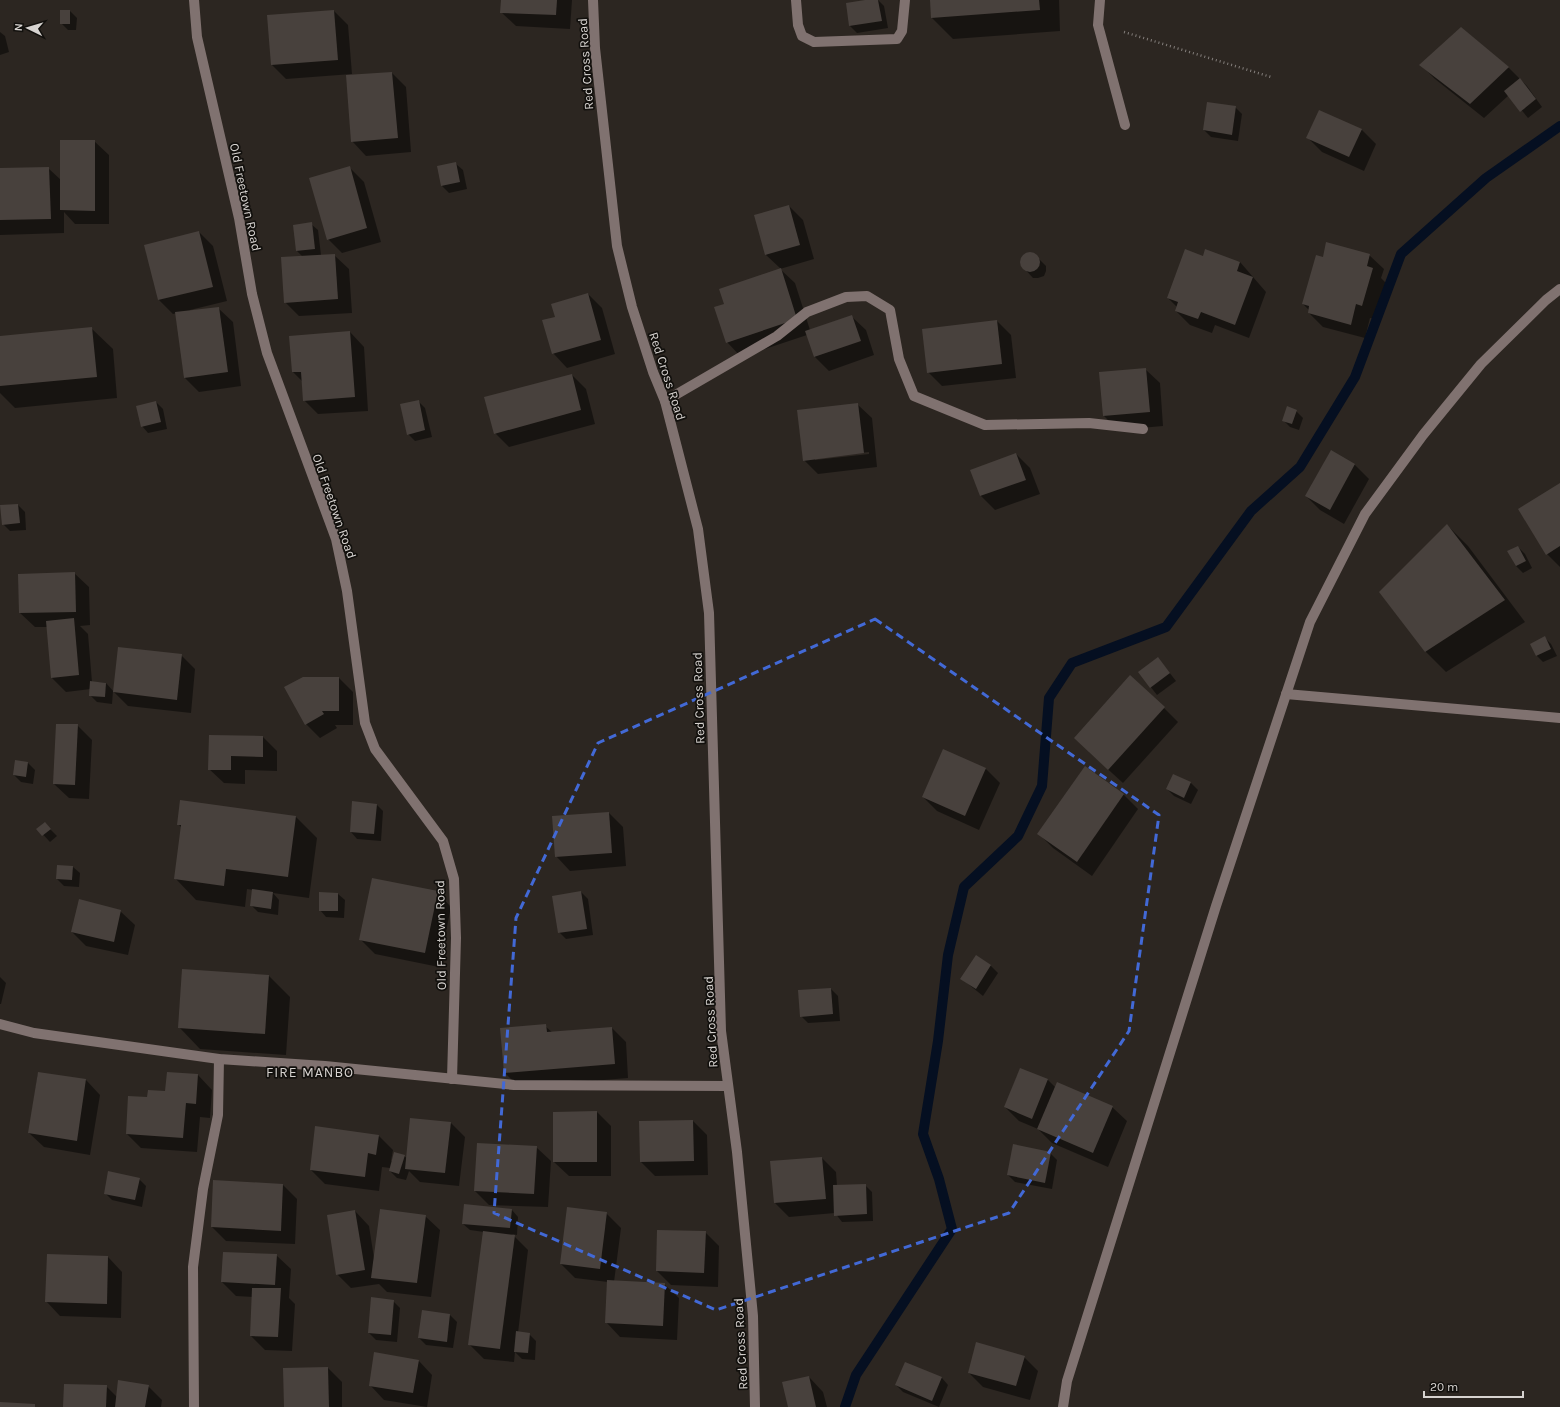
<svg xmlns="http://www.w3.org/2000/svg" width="1560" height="1407" viewBox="0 0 1560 1407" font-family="Karla,sans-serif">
<rect width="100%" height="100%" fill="#2c2621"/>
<g fill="#0007" fill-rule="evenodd">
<path d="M502,0H572L570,29L516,26L501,12Z"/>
<path d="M871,0H878L884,6L888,28L857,33L850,26Z"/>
<path d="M931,0H1059L1060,31L953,39L932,18Z"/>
<path d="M70,11L77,18L76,30H68L61,23Z"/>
<path d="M334,11L348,25L352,74L286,79L272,65Z"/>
<path d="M1461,28L1509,68L1527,86L1542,107L1528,118L1509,95L1484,118L1435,79L1421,65Z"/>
<path d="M0,32L5,36L9,52L0,55Z"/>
<path d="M392,73L406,87L411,152L366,156L352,141L347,76Z"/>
<path d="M1235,107L1242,114L1238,141L1211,137L1204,130Z"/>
<path d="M1362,130L1376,144L1364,171L1322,152L1308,138Z"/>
<path d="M94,141L109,155V224H75L64,212V233L0,235V169L48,168L61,180Z"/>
<path d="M456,164L463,170L467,189L449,193L442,186Z"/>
<path d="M349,167L364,182L381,242L342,253L328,239Z"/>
<path d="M789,206L803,220L814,259L780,269L795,283L810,330L851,316L866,330L874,355L829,371L815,357L807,335L741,357L727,342L725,305L781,269L766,255Z"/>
<path d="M311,224L318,230L321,255H334L349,269L352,313L299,316L285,302L303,257L297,251Z"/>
<path d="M199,232L213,246L227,301L190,310V311L218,308L233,322L241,386L199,392L185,378L177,313L173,314L159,300L145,246Z"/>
<path d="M1029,253L1034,254L1046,266V271L1044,276L1038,278H1033L1022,266L1021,261L1023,255Z"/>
<path d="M1369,255L1384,269L1381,278L1386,283L1376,319L1370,318L1365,338L1323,327L1309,313V310L1303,304L1324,258Z"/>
<path d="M1203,257L1240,262L1266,292L1249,338L1215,325L1212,333L1190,325L1176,311L1177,307L1168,298Z"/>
<path d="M588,294L602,308L615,354L567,368L553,353L556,317Z"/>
<path d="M997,321L1011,335L1016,378L942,386L928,372Z"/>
<path d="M91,328L113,349L117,398L15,408L0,393V337Z"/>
<path d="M350,332L364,347L368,411L318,414L304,400L302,381L293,372Z"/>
<path d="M1145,369L1160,383L1163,426L1118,430L1104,416L1100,373Z"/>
<path d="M572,375L586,389L595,424L509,447L495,433Z"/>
<path d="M418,401L425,408L432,437L415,441L408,434Z"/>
<path d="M156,402L163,409L167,429L148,433L142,426Z"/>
<path d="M857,404L872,418L877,467L818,474L804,460ZM869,452V454L815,460V458Z"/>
<path d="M1296,411L1303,418L1299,430L1290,427L1283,420Z"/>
<path d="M1331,451L1355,465L1369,479L1344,524L1320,510L1306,496Z"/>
<path d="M1016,454L1030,468L1040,494L995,510L981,496L972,470Z"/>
<path d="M1560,484V567L1547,554Z"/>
<path d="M18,505L25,512L26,530L10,531L3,524Z"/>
<path d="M1447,525L1468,546L1525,622L1446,672L1425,651Z"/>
<path d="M1518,547L1525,554L1532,568L1523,573L1516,566Z"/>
<path d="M74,573L89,587L90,625L80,626L88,634L92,682L106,683L114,692L181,655L195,669L191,713L128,706L113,691L112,704L97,702L90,695L91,689L66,692L52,678L48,627H35L20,613Z"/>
<path d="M1544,637L1551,644L1557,656L1543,662L1536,655Z"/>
<path d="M1158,658L1176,681L1157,695L1139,672Z"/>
<path d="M339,678L353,692V725H335L337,728L320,738L306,724Z"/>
<path d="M1164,708L1178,722L1123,783L1089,752Z"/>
<path d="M77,725L92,740L89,799L69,798L54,784Z"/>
<path d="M263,737L277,751V771L245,770V784L224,783L209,769Z"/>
<path d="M16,762L28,763L35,770L33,784L21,782L14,775Z"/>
<path d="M1085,767L1124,795L1138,809L1092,876L1053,848L1039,834Z"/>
<path d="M986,769L1000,783L979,830L937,811L923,797Z"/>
<path d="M1174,775L1191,783L1198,790L1191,804L1174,796L1167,789Z"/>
<path d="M376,804L383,811L381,841L357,839L351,832Z"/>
<path d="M609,813L623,827L626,866L570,871L556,856Z"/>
<path d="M296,817L317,838L309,898L273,893L279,900L278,915L258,912L251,905L253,890L247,889L245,907L196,900L175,878L182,828L178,824Z"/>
<path d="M44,823L57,836L50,842L38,829Z"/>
<path d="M73,867L80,873L79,887L64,886L57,879Z"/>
<path d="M437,892L451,907L439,967L375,954L360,939Z"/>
<path d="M581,892L588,899L593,935L566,939L559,932Z"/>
<path d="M338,894L345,900L344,918L326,917L320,910Z"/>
<path d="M120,911L135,925L128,955L86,946L72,932Z"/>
<path d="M976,957L991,966L998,973L983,996L962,979Z"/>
<path d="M183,970L269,976L290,997L286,1055L200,1049L179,1027Z"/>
<path d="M0,977L6,983L1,1004H0Z"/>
<path d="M831,989L838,996L840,1021L808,1023L801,1016Z"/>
<path d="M545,1026L553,1033L612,1028L626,1042L628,1078L519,1087L505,1073Z"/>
<path d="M1020,1069L1048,1080L1056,1088L1112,1107L1127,1121L1108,1167L1052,1143L1038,1129L1019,1121L1005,1107Z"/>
<path d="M38,1073L86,1080L100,1095L90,1155L44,1147L29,1133Z"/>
<path d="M198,1075L212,1090L210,1118L200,1117L197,1152L141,1148L127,1134L148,1098L166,1092Z"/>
<path d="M597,1112L611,1126V1176H569L554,1162V1113Z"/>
<path d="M693,1121L707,1135L708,1175L655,1176L641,1162Z"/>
<path d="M451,1123L465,1137L459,1186L420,1182L409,1171L406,1180L397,1178L390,1171V1168L382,1167L379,1191L325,1184L311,1170L379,1136L393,1150L391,1161L404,1156L407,1158Z"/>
<path d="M536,1147L551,1161L548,1207L489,1205L475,1191Z"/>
<path d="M1050,1153L1057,1160L1052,1189L1015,1182L1008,1175Z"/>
<path d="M822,1158L836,1172L837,1186L865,1185L872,1192L873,1221L842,1222L835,1213L789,1217L775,1203Z"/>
<path d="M139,1179L146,1186L142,1207L112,1200L105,1193Z"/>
<path d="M283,1185L297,1199L295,1244L226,1241L212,1227Z"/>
<path d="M512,1210L518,1217L517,1235L512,1234L528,1250L518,1333L529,1334L536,1341L535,1360L522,1359L515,1352L514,1362L484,1359L469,1344L484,1232L470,1230L463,1224Z"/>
<path d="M355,1211L369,1226L374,1258L425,1216L440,1230L431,1297L387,1292L379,1284L351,1288L337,1274Z"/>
<path d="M606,1213L621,1228L614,1282L664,1284L679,1298L677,1340L620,1337L606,1322L608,1282L575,1278L561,1264Z"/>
<path d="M658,1231L705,1232L719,1246L718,1287L671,1285L657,1271Z"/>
<path d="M276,1255L291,1269L289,1298L295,1304L292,1351L265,1350L251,1336L253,1297L236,1296L222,1282Z"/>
<path d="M108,1257L122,1272L121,1318L60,1316L46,1301Z"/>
<path d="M393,1301L400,1308L397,1342L376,1340L369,1333Z"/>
<path d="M450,1315L457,1322L453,1348L426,1345L419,1338Z"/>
<path d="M1024,1357L1038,1371L1030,1400L983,1387L969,1373Z"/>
<path d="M418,1360L432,1375L427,1407L384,1400L370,1385Z"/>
<path d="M328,1368L342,1382V1407H285Z"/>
<path d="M809,1377L823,1392L827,1407H789Z"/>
<path d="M942,1378L948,1385L939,1407L903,1392L896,1385Z"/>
<path d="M106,1386L117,1397L148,1386L162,1400L161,1407H64Z"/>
</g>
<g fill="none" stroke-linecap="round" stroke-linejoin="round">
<path stroke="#050f21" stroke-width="10" d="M845,1407L856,1375L952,1229L939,1179L923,1134L938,1041L948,955L964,887L1018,836L1042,786L1049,698L1072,663L1166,627L1251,511L1300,467L1355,377L1401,254L1486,178L1560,126"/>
</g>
<g fill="#48413d">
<path d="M501,0H557L556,15L500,13Z"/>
<path d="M865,0H878L882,21L849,26L846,3Z"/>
<path d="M930,0H1039L1040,10L931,18Z"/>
<rect x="60" y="10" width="10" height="14"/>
<path d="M334,10L338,60L271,65L267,15Z"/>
<path d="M1461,27L1509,67L1470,104L1419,65Z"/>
<path d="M392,72L398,138L351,142L346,75Z"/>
<path d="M1520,78L1536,99L1520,112L1504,91Z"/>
<path d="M1207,102L1236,106L1232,135L1203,130Z"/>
<path d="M1319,110L1362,129L1349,157L1306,138Z"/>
<path d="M60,140H95V211L60,210Z"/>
<path d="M456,162L460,182L441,186L437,166Z"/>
<path d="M350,166L367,228L327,240L309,178Z"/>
<path d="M49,167L51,219L0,220V168Z"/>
<path d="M789,205L800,245L765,255L754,215Z"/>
<path d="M312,222L315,249L296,251L293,225Z"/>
<path d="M199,231L213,287L158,300L144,245Z"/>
<path d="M1326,242L1370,254L1367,266L1373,268L1362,306L1356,304L1351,325L1308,313L1309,306L1302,304L1316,255L1323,257Z"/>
<path d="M1185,249L1203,256L1205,249L1240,262L1237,271L1253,277L1235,325L1201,312L1198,319L1175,311L1178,302L1167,298Z"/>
<circle cx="1030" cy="262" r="10"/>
<path d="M335,254L338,299L284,303L281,257Z"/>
<path d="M781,268L797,319L726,343L714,307L724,304L719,289Z"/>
<path d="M588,293L601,340L552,354L542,320L555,317L551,304Z"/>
<path d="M219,307L228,372L184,378L175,312Z"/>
<path d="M852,315L861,341L814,357L805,331Z"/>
<path d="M997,320L1002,364L927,373L922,329Z"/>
<path d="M92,327L97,377L0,386V336Z"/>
<path d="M350,331L355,397L303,401L301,372H292L289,336Z"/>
<path d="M1146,368L1150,412L1103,416L1099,372Z"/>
<path d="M572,374L581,410L494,434L484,397Z"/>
<path d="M419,400L425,430L407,435L400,404Z"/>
<path d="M156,401L161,422L141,427L136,406Z"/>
<path d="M858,403L864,453L803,461L797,410Z"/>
<path d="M1287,406L1297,410L1292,424L1282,421Z"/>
<path d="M1331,450L1355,464L1330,510L1305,496Z"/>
<path d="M1016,453L1026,480L980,496L970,470Z"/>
<path d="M1560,483V546L1546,555L1518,509Z"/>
<path d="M18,504L20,523L2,525L0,505Z"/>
<path d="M1447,524L1505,600L1425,652L1379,592Z"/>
<path d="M1518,546L1526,561L1516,566L1507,551Z"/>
<path d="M75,572L76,612L19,613L18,574Z"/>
<path d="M74,618L79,675L51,678L46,621Z"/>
<path d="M1545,636L1551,649L1536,656L1530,644Z"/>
<path d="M118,647L182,654L177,700L113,692Z"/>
<path d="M1158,657L1170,673L1150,688L1138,672Z"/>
<path d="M1130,675L1165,707L1108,770L1074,738Z"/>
<path d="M303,677H339V711H322L324,714L305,725L284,687Z"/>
<path d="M90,681L106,683L105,697L89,696Z"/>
<path d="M56,724H78L75,785L53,784Z"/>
<path d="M209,735L263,736V757L231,756V770H208Z"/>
<path d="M943,749L986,768L965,816L922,797Z"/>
<path d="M15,760L28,762L26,777L13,775Z"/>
<path d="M1085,766L1124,794L1077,862L1037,834Z"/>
<path d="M1173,774L1191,782L1184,798L1166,789Z"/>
<path d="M180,800L296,816L288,877L226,869L224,886L174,879L181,825H177Z"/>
<path d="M352,801L377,804L374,834L350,832Z"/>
<path d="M609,812L612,853L555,857L552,816Z"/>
<path d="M45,822L51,829L42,836L36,829Z"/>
<path d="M57,865L73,866L72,880L56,879Z"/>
<path d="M372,878L438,891L425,953L359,940Z"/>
<path d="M252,889L273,892L271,909L250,906Z"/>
<path d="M581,891L587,929L558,933L552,896Z"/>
<path d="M319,892L338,893V911H319Z"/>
<path d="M79,899L121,910L114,942L71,932Z"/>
<path d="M976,955L991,965L976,989L960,979Z"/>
<path d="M182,969L269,975L265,1034L178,1028Z"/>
<path d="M831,988L833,1014L800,1017L798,990Z"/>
<path d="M546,1024L547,1032L612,1027L615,1064L504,1073L500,1028Z"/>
<path d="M1020,1068L1048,1079L1032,1119L1004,1107Z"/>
<path d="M38,1072L86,1079L77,1141L28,1133Z"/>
<path d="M167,1072L198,1074L196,1104L186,1103L183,1138L126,1134L128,1096L147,1097L148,1090L165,1091Z"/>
<path d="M1057,1082L1113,1106L1093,1153L1037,1129Z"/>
<path d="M597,1111V1162H553V1112Z"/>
<path d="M410,1118L451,1122L445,1173L405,1169Z"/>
<path d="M693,1120L694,1161L640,1162L639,1121Z"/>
<path d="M315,1126L379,1135L376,1155L368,1153L365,1177L310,1170Z"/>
<path d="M477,1143L537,1146L534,1194L474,1191Z"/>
<path d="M1013,1144L1051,1152L1045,1183L1007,1175Z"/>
<path d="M394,1152L405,1155L399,1174L389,1171Z"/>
<path d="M822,1157L826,1199L774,1203L770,1161Z"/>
<path d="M108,1171L140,1178L135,1200L104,1194Z"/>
<path d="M213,1180L283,1184L281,1231L211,1227Z"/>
<path d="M866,1184L867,1214L834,1216L833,1185Z"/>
<path d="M464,1204L512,1209L510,1228L462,1224Z"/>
<path d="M567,1207L607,1212L600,1269L560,1264Z"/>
<path d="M380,1209L426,1215L417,1283L371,1278Z"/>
<path d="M355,1210L365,1270L336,1275L327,1215Z"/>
<path d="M657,1230L706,1231L704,1273L656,1271Z"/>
<path d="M483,1231L515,1235L500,1349L468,1345Z"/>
<path d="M223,1252L277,1254L275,1285L221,1282Z"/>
<path d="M47,1254L108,1256L107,1304L45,1302Z"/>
<path d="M607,1280L665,1283L663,1326L605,1323Z"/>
<path d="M252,1288H281L278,1337L250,1336Z"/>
<path d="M371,1297L394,1300L391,1335L368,1333Z"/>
<path d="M422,1310L450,1314L447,1342L418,1338Z"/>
<path d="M516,1331L530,1333L528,1353L514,1352Z"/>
<path d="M976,1342L1025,1356L1016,1386L968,1373Z"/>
<path d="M374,1352L419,1360L413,1393L369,1386Z"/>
<path d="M905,1362L942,1377L932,1401L895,1385Z"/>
<path d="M328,1367L329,1407H284L283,1368Z"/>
<path d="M809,1376L816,1407H788L782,1382Z"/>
<path d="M118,1380L149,1385L145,1407H115Z"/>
<path d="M64,1384L107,1385L106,1407H63Z"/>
<path d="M0,1402L35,1404V1407H0Z"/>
</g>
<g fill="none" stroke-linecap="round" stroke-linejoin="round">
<path stroke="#847f7c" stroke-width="2.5" stroke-dasharray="1 3" stroke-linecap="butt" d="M1124,32L1271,77"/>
<g stroke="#807270" stroke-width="10">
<path d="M194,0L197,37L239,218L252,294L267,353L336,539L347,591L365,723L375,749L443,841L454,879L456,938L452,1079"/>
<path d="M593,0L595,48L617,246L632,307L653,372L665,401L698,529L709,613L721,1031L737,1152L753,1316L755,1407"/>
<path d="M796,0L798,25L802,36L814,42L897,39L902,31L905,0"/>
<path d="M1100,0L1098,25L1125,125"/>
<path d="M665,401L777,336L807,312L846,297L867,296L890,310L899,359L914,396L985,425L1089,423L1143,429"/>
<path d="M1286,694L1560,718"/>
<path d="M0,1024L34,1033L219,1059L325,1066L514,1085L727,1086"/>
<path d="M194,1407L193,1267L203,1189L218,1115L219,1059"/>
<path d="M1063,1407L1067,1381L1216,906L1310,622L1365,514L1423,435L1481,364L1546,300L1560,289"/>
</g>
</g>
<path fill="none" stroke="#4269d6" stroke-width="3" stroke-dasharray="8 5" stroke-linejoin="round" d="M875,619L1159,815L1129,1031L1009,1213L716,1310L494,1213L516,918L598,743Z"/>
<g text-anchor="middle" stroke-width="3.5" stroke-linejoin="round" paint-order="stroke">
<g font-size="13" fill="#d7d3d0" stroke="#12100d">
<text transform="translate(585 64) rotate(-94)" y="5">Red Cross Road</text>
<text transform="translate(246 197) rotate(78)" y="5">Old Freetown Road</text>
<text transform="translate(668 376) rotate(72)" y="5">Red Cross Road</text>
<text transform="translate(335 506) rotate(71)" y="5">Old Freetown Road</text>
<text transform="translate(698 698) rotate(-92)" y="5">Red Cross Road</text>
<text transform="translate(440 935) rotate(-91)" y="5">Old Freetown Road</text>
<text transform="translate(710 1022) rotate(-93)" y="5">Red Cross Road</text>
<text transform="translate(740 1344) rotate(-93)" y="5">Red Cross Road</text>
</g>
<g font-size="14" letter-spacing="1" fill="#d7d3d0" stroke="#12100d">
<text x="310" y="1077">FIRE MANBO</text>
</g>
</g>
<g transform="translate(28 28) rotate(275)" stroke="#12100d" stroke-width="3" paint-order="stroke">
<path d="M0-3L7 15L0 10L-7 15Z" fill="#d7d3d0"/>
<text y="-6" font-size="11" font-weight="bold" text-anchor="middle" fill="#d7d3d0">N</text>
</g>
<path d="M1424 1391v6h99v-6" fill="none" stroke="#d7d3d0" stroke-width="2"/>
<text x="1430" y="1391" font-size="12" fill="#d7d3d0" stroke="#12100d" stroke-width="3" paint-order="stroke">20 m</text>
</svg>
